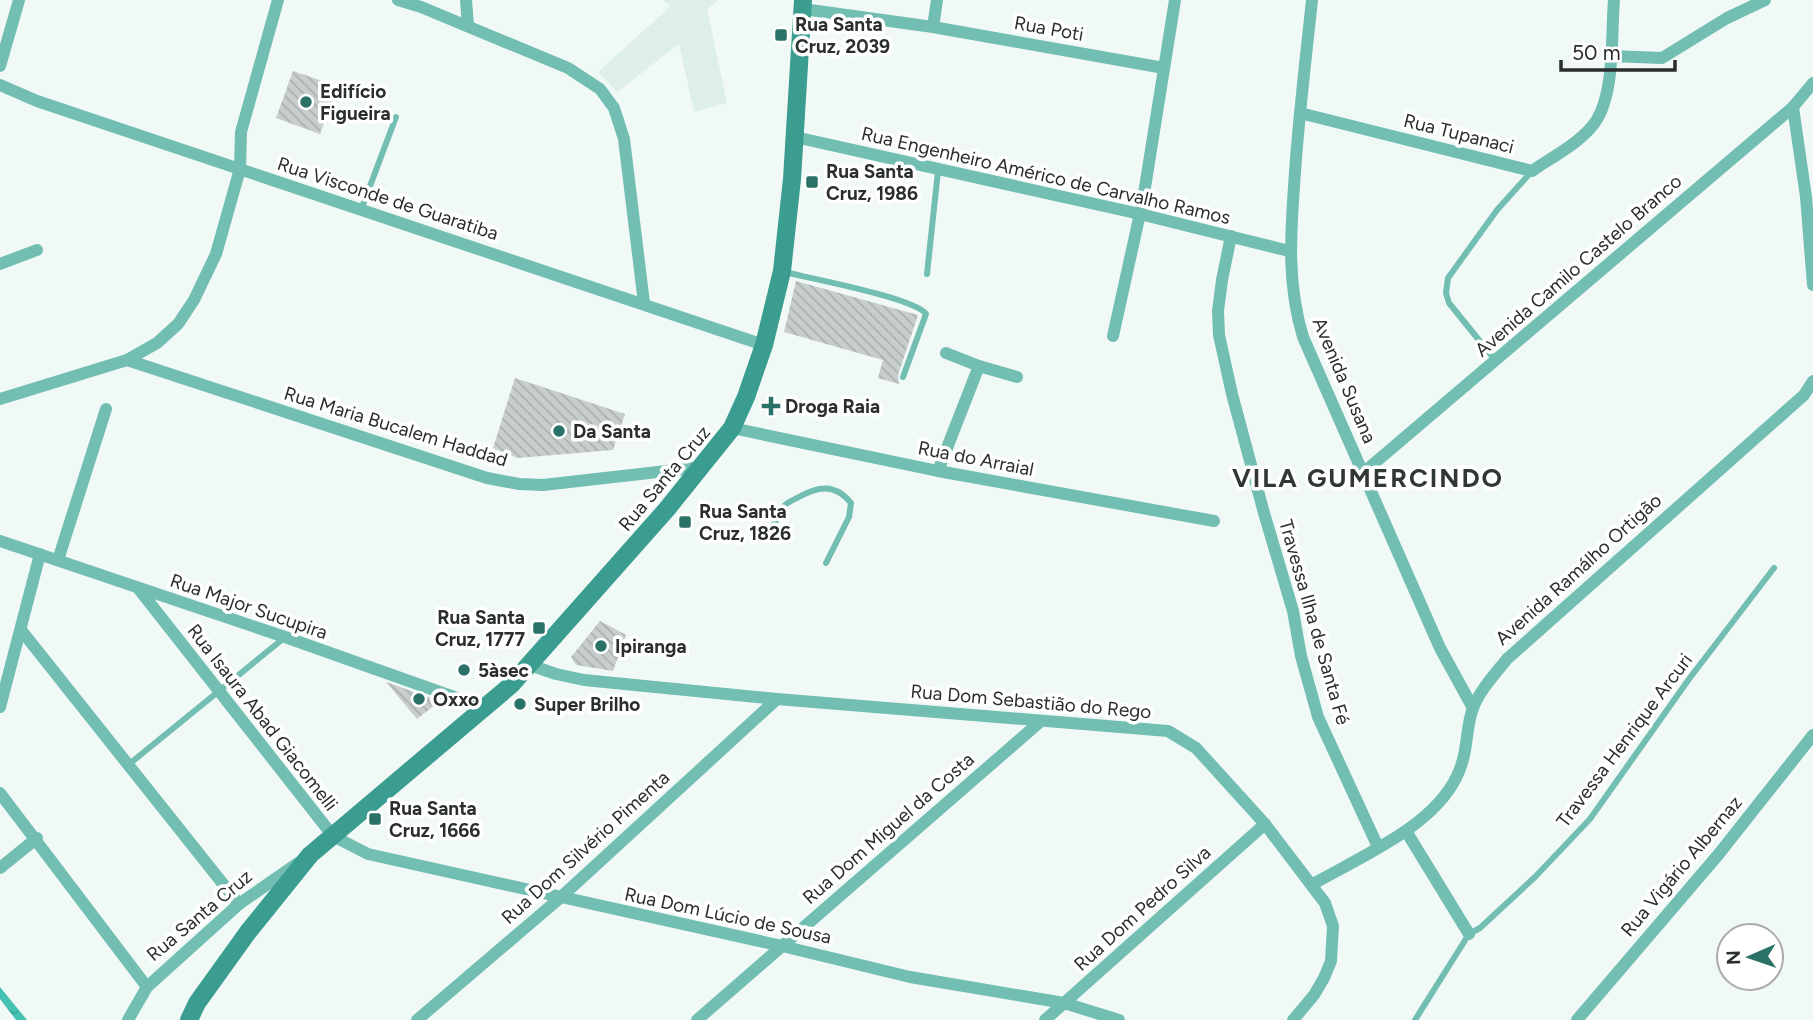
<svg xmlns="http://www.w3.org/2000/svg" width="1813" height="1020" viewBox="0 0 1813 1020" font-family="Figtree,sans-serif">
<defs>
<pattern id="water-ripples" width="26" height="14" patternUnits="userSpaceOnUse" patternTransform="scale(1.75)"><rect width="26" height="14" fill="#45c2b1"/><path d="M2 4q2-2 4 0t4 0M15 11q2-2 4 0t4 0" fill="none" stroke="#3a9e90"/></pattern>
<pattern id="building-back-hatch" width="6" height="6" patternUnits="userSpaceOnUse" patternTransform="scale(1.75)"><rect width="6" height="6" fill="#c7cecd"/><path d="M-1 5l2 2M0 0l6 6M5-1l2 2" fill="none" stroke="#abb1b0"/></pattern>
</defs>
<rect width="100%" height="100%" fill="#f1f9f7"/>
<path fill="#deefeb" d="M663,0H718L707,9L727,103L694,112L679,44L617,92L598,72L671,6Z"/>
<path fill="url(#water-ripples)" d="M0,987L27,1020H16L0,999Z"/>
<g fill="url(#building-back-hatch)">
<path d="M293,71L337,86L320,134L276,118Z"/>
<path d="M796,281L918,315L898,375L899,384L878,378L883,360L784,332Z"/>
<path d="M515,378L625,414L613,450L518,458L493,448Z"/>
<path d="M600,621L626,635L613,671L576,665L571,657Z"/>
<path d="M386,682L440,701L417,719Z"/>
</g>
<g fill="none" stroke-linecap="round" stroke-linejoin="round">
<g stroke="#73beb2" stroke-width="6">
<path d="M361,210L396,117"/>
<path d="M784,272C809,278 915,298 926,314L903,377"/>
<path d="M927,274L938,171"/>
<path d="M1496,361L1449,303L1446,293L1448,278L1497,210L1532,171"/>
<path d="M769,536V530C779,520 777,517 783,507C786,503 793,500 797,498C818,486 835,483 851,503L849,517L826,563"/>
<path d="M128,765L284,638"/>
<path d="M1415,1020L1469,934L1480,928L1535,877L1590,819L1689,679L1774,568"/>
</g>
<g stroke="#73beb2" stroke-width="12">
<path d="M398,0L421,7L568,68L600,89L614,108L624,139L644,303"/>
<path d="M466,0L468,26"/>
<path d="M1312,0C1306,57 1299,114 1295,172C1291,230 1286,280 1303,337L1440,648L1473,708"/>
<path d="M803,9L933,27L1164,68"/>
<path d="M933,27L937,0"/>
<path d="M1610,56L1662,58L1727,18L1765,0"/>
<path d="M0,66L19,0"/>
<path d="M0,85L37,101L764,345"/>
<path d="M1793,107L1806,197L1813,285"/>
<path d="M1300,113L1532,171C1552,157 1582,142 1596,121C1615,92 1611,35 1614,0"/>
<path d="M795,137L1140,214L1289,251"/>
<path d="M1231,236L1222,280L1218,311L1219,335L1232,394L1264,513L1293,611L1301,656L1318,717L1378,847"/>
<path d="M0,264L37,250"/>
<path d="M1113,336L1143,200L1175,0"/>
<path d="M946,353L979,366L1017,377"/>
<path d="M127,360L487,478L519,484L543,485L702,467"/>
<path d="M0,399L127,360L157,343L178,324L194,300L216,254L240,169L241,132L278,0"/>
<path d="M732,428L938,471L1214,521"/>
<path d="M938,471L979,366"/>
<path d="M1364,472L1793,107L1813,83"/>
<path d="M0,541L285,637L485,708"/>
<path d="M58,560L106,409"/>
<path d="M138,588L333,836L368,854L782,946L910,977L1064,1003L1119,1020"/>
<path d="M21,630L239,904"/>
<path d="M530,665L556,674L584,680L777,699L1168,731L1196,748L1265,824L1325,903L1333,926L1331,961L1324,978L1314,995L1293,1020"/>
<path d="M0,707L40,554"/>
<path d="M0,793L147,987"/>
<path d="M1406,831L1469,934"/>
<path d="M0,868L37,838"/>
<path d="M1313,884C1360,857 1433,827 1457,776C1469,751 1465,729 1473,708C1480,690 1495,674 1507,659L1804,395L1813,381"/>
<path d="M128,1020L147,987L239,904L298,863"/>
<path d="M417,1020L560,898L777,699"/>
<path d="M697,1020L1041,721"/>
<path d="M1045,1020L1265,824"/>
<path d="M1577,1020L1718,855L1813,735"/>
</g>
<path stroke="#3a9d8f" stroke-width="18" d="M189,1020L197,1003L248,932L310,855L511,685L667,509L732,428L746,397L764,345L782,271L792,179L803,0"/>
</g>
<g fill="#2a7167" stroke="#fff" stroke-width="2.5">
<rect x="774" y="28" width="14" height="14" rx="3.5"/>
<circle cx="306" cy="102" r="7"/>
<rect x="805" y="175" width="14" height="14" rx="3.5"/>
<path d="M767.5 395.5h7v7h7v7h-7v7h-7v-7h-7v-7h7z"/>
<circle cx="559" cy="431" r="7"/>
<rect x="678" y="515" width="14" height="14" rx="3.5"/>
<rect x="532" y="621" width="14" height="14" rx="3.5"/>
<circle cx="601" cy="646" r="7"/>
<circle cx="464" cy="670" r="7"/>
<circle cx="419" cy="699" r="7"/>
<circle cx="520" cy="704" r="7"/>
<rect x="368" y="812" width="14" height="14" rx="3.5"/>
</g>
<g text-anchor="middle" stroke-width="7" stroke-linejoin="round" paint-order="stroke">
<g font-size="19" font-weight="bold" fill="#2b2e2e" stroke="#fff" text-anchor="start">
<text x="795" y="31">Rua Santa<tspan x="795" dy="22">Cruz, 2039</tspan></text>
<text x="320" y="98">Edifício<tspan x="320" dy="22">Figueira</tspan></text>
<text x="826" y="178">Rua Santa<tspan x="826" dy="22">Cruz, 1986</tspan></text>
<text x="785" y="413">Droga Raia</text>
<text x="573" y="438">Da Santa</text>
<text x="699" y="518">Rua Santa<tspan x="699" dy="22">Cruz, 1826</tspan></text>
<text x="525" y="624" text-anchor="end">Rua Santa<tspan x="525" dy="22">Cruz, 1777</tspan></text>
<text x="615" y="653">Ipiranga</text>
<text x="478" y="677">5àsec</text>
<text x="433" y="706">Oxxo</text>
<text x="534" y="711">Super Brilho</text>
<text x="389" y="815">Rua Santa<tspan x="389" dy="22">Cruz, 1666</tspan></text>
</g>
<g font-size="19" fill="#2b2e2e" stroke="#fff">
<text transform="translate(1049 28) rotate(10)" y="7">Rua Poti</text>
<text transform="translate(1459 133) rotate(14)" y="7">Rua Tupanaci</text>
<text transform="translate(1046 175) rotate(13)" y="7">Rua Engenheiro Américo de Carvalho Ramos</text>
<text transform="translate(388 198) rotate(18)" y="7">Rua Visconde de Guaratiba</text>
<text transform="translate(1578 265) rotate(-41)" y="7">Avenida Camilo Castelo Branco</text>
<text transform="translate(1345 380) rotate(67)" y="7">Avenida Susana</text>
<text transform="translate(396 426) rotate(17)" y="7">Rua Maria Bucalem Haddad</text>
<text transform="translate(976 458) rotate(11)" y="7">Rua do Arraial</text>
<text transform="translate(664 478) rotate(-50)" y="7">Rua Santa Cruz</text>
<text transform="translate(1578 569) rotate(-42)" y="7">Avenida Ramálho Ortigão</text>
<text transform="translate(249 606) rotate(19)" y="7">Rua Major Sucupira</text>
<text transform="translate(1315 622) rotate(74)" y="7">Travessa Ilha de Santa Fé</text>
<text transform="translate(1031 701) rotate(5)" y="7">Rua Dom Sebastião do Rego</text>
<text transform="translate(263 717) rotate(52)" y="7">Rua Isaura Abad Giacomelli</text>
<text transform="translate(1624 740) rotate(-53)" y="7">Travessa Henrique Arcuri</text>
<text transform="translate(888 828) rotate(-41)" y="7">Rua Dom Miguel da Costa</text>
<text transform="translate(585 847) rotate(-42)" y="7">Rua Dom Silvério Pimenta</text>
<text transform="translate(1681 866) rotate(-50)" y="7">Rua Vigário Albernaz</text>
<text transform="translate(1142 908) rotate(-42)" y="7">Rua Dom Pedro Silva</text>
<text transform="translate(199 915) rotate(-40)" y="7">Rua Santa Cruz</text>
<text transform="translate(728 915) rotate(12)" y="7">Rua Dom Lúcio de Sousa</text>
</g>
<g font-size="26" font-weight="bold" letter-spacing="2" fill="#313735" stroke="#fff">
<text x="1368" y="487">VILA GUMERCINDO</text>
</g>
</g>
<g transform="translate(1750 957) rotate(268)"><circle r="33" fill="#ffffff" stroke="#aaabab" stroke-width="2"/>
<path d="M0-5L12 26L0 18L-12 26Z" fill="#2a7167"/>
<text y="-10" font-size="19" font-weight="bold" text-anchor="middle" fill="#2b2e2e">N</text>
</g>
<path d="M1561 60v10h114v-10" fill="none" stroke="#2b2e2e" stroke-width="3.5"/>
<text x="1572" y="60" font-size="21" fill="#2b2e2e" stroke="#ffffff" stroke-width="5" paint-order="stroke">50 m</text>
</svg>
